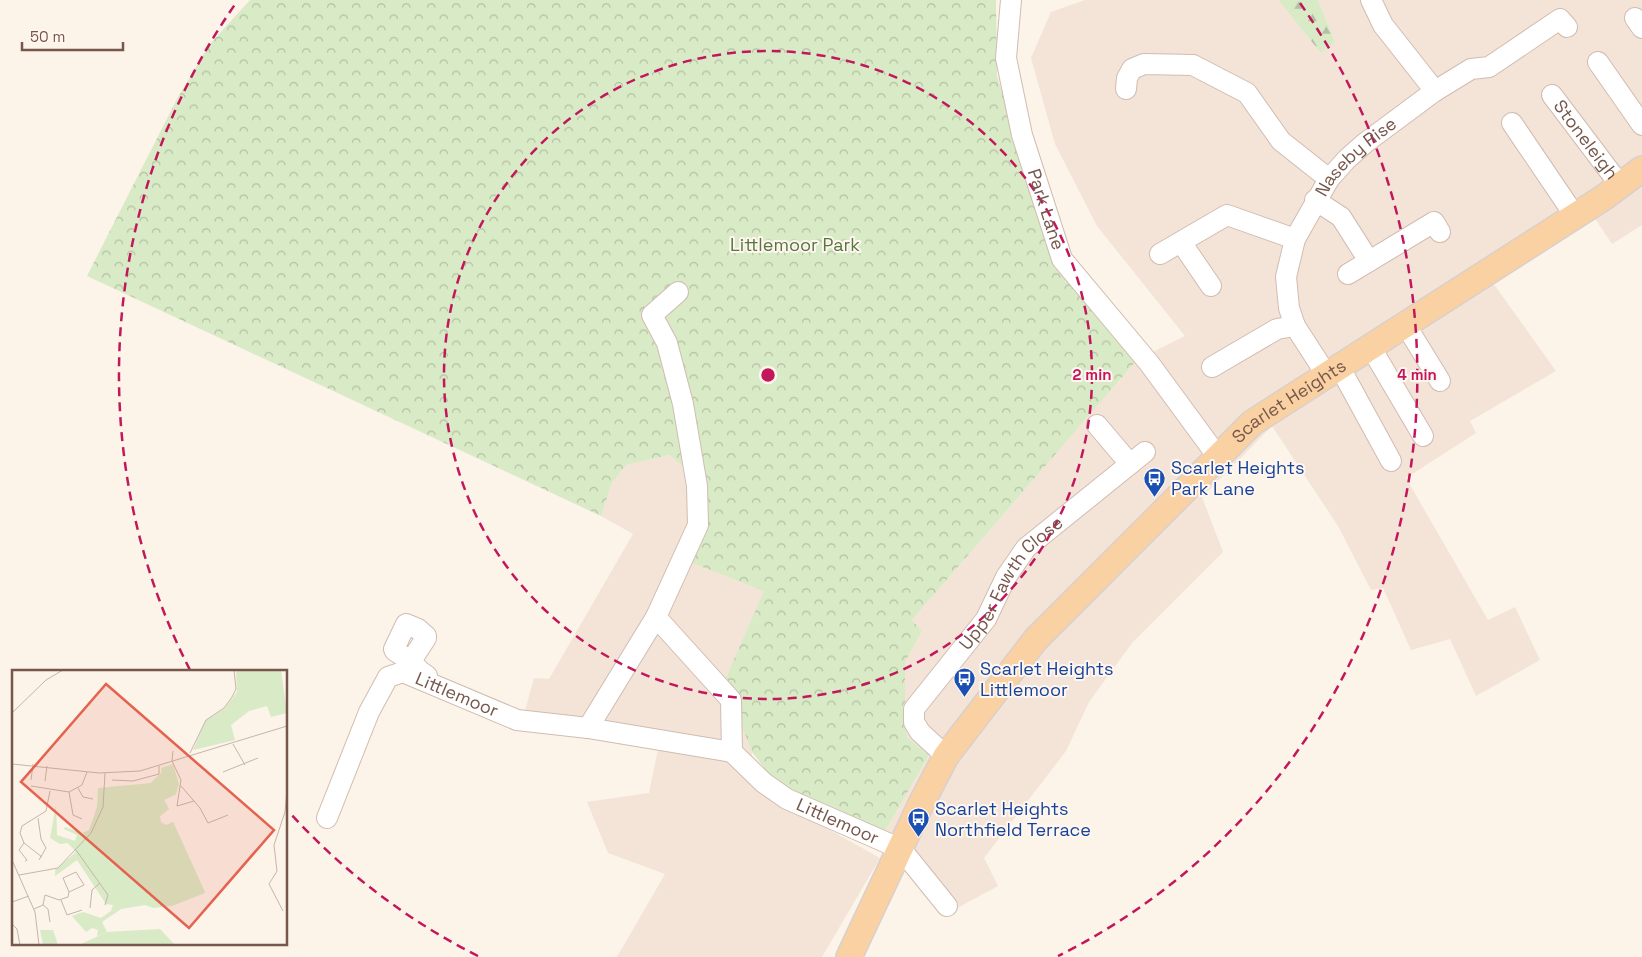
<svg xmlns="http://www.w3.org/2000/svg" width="1642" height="957" viewBox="0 0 1642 957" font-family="'Space Grotesk',sans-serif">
<defs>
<pattern id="forest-firs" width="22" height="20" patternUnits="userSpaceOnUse" patternTransform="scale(1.25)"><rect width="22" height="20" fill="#d8eac6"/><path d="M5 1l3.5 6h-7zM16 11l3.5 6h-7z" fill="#b4c0a3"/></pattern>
<pattern id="park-crowns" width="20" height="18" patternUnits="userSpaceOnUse" patternTransform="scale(1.25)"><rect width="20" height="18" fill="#d8eac6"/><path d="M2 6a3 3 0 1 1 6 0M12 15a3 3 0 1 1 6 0" fill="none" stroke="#b4c0a3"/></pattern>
</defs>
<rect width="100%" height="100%" fill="#fcf3e9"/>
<g fill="#f4e4d7">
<path d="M1085,0H1278L1321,53L1335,42L1318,0H1642V225L1612,244L1594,217L1493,283L1556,371L1470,421L1476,433L1406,478L1488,620L1515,607L1540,660L1476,696L1450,639L1411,650L1383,588L1371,590L1338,526L1272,426L1202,497L1223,552L1132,643L1089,702L1066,751L984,858L998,886L946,914L884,833L929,755L907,737L905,702V662L922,631L912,620L1137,360L1185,336L1097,226L1055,144L1031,58L1051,12Z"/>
<path d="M670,455L700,482L687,561L765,591L724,682L752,752L751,786L880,858L822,957H617L665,874L608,853L587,802L649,793L658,749L520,729L534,678L549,679L633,534L601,516L612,483L626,465Z"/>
</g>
<path fill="url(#forest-firs)" d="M1278,0H1318L1335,42L1321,53Z"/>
<path fill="url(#park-crowns)" d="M250,0H996L997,76L1057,265L1137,360L912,620L922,631L905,662V702L907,737L929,755L884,833L801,798L774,781L752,752L724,682L764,591L687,561L700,482L670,455L626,465L612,483L601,516L87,276L177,99L209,45Z"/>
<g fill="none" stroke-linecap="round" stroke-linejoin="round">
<defs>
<g id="minor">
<path id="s1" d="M1011,0L1006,58L1022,135L1062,259L1149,363L1218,457"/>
<path d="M1371,0L1383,25L1435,91"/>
<path d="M1635,18L1642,28"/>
<path d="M1598,62L1642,125"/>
<path d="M1126,89L1127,78L1132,69L1144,64L1193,65L1247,93L1281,141L1329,179"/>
<path id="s2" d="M1552,95L1620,185"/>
<path d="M1512,123L1575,216"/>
<path d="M1315,200L1341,217L1369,261"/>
<path d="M1181,242L1211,286"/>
<path d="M1160,254L1227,215L1295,239"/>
<path d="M1348,274L1434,222L1440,232"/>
<path d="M1405,324L1440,381"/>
<path d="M1370,346L1423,436"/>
<path d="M1339,366L1391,461"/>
<path d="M1212,367L1277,329L1295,326"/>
<path id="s3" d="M1326,374L1295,326L1289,308L1286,277L1295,239L1329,179L1347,159L1365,143L1435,91L1471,69L1489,67L1560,19L1567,27"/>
<path d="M1097,425L1130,464"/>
<path d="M656,617L698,525L697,486L683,404L667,343L652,315L678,292"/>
<path d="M411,661L426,638V636L418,629L406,624L394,649L395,651L411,661L420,671L427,676"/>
<path id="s4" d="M588,728L656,617L731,700L732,752L764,783L787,799L901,849L947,906"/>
<path id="s5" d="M946,756L920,732L914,722V709L986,619L1006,577L1026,548L1145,452"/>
<path id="s6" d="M327,818L369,712L388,677L403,672L517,720L588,728L732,752"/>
</g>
<g id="major">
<path id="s7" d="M849,957L921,804L946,756L1036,639L1252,423L1603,198L1642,169"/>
</g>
</defs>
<use href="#minor" stroke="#d1bcb0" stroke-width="22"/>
<use href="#major" stroke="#d9d0cd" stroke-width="28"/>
<use href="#minor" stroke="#fff" stroke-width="20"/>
<use href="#major" stroke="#fad1a2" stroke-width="25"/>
</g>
<g fill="none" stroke="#c2185b" stroke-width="2.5" stroke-dasharray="9 6">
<circle cx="768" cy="375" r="324"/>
<path d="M478 956A649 649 0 0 1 290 813M190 670A649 649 0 0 1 236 3M1300 3A649 649 0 0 1 1058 956"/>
</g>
<defs>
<symbol id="bus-pin" viewBox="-11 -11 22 30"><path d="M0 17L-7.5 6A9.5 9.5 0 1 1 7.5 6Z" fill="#1a4fb4" stroke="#fff7ef"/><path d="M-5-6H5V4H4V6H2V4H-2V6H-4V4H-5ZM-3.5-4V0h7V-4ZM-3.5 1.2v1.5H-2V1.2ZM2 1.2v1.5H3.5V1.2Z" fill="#fff"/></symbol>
</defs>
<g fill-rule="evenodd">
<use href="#bus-pin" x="1142" y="466" width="25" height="34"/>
<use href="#bus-pin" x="952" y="666" width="25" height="34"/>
<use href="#bus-pin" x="906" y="806" width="25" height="34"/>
</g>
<g text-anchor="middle" stroke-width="4" stroke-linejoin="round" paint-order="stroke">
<g font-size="18" fill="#77574c" stroke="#fff7ef">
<text dy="6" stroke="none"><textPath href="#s2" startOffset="56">Stoneleigh</textPath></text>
<text dy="6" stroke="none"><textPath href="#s3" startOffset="250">Naseby Rise</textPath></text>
<text dy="6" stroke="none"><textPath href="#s1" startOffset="215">Park Lane</textPath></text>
<text dy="6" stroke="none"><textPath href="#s7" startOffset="719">Scarlet Heights</textPath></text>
<text dy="6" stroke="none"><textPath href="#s5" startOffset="220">Upper Fawth Close</textPath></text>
<text dy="6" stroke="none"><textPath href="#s6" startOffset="228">Littlemoor</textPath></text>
<text dy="6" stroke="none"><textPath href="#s4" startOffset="422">Littlemoor</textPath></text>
</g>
<g font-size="18" fill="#567741" stroke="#fff7ef">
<text x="795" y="251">Littlemoor Park</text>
</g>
<g font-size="18" fill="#164399" stroke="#fff7ef" text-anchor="start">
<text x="1171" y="474">Scarlet Heights<tspan x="1171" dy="21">Park Lane</tspan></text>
<text x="980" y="675">Scarlet Heights<tspan x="980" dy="21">Littlemoor</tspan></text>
<text x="935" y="815">Scarlet Heights<tspan x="935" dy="21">Northfield Terrace</tspan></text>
</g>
</g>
<g transform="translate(12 670)">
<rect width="275" height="275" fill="#fcf3e9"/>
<path d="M224,0H269L275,43L259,47L255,36L237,41L219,55L223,70L181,80L194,50L212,39L225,22ZM148,259L163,275H67L95,262ZM28,260H41L46,275H31Z" fill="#d8eac6"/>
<path d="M149,98L164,124L152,130L157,139L148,146V160L161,152L193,223L160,236L141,238L133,235L109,239L90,252L95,262L85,266L86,260L80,258L74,262L60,246L71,242L89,248L99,241L101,235L94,234L65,190L43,206V200L64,182L56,173L48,174L38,168L44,135L45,165L63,171L65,165L52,159L53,157L70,163L77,160L85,137L86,118L139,113L150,102Z" fill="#d8eac6"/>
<path d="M161,94L167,114L164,124L152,130L157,139L148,146L149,152L154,155L161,152L193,222L160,235L141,237L132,234L108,238L66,180L82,162L92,137L93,120L139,113L150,102L149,98Z" fill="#d8eac6"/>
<path fill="none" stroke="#c7b5aa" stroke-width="1" d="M0,43L34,10L51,0M221,74L233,95M161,81L160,91L169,110L165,136L182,131M178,83L194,50L212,38L220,27L224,19L222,0M0,94L87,103L128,101L275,56M211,102L246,88M19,110L21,94M100,110L121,111L147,104V96M33,111L35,96M19,116L57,122L70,115L75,102M169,116L188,138L196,153L216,145M66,118L71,127L81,129M57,122L61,145L70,149M26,148L29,169L34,178L27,190M12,173L7,180L15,190L13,191M64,180L96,225L93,235M30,187L12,173L8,163L10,156L34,141L38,121M0,190L23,242L27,275M7,205L46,198L79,163L91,137L93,103M49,230L55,245L70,240M0,232L17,226M31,235L36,239L38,252M78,238L80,220L88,213M22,239L31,235L33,225L47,230L56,227L57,222L51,208L64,202L72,215L57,222M271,241L257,214L265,201L262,175L273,142L275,120M0,254L5,259L8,275"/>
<path fill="#e5624f" fill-opacity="0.15" stroke="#e5624f" stroke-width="2.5" d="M94,14L262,160L177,258L9,112Z"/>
<rect width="275" height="275" fill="none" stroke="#77574c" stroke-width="2.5"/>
</g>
<circle cx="768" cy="375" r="8" fill="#c2185b" stroke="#fff7ef" stroke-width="2.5"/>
<g font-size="15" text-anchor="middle" font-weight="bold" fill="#c2185b" stroke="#fff7ef" stroke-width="4" stroke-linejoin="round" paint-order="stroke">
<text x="1092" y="380">2 min</text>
<text x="1417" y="380">4 min</text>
</g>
<path d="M22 42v8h101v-8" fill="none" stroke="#77574c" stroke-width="2.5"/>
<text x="30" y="42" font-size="15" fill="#77574c" stroke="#fff7ef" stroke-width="4" paint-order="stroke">50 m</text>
</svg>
